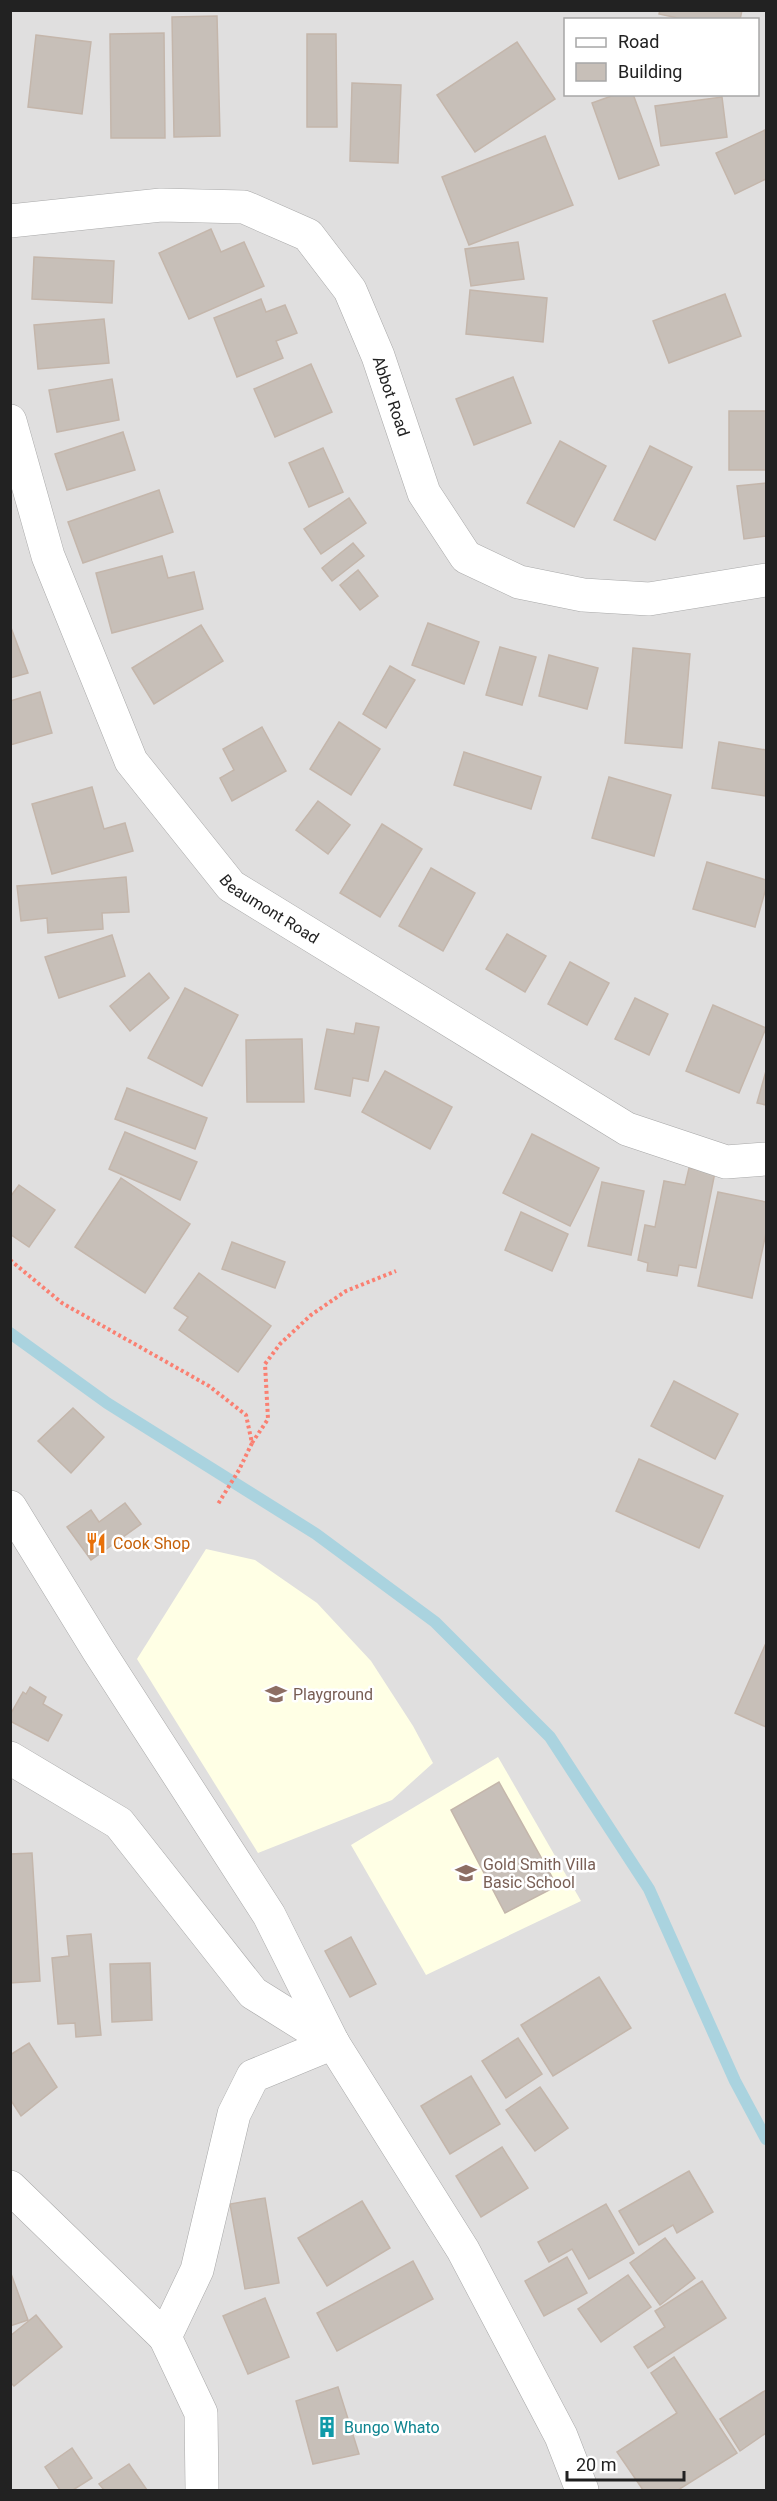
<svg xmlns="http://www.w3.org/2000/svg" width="777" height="2501" viewBox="0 0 777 2501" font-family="Roboto,sans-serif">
<rect width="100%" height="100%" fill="#f2efe9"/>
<path fill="#e0dfdf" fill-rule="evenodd" d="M11,11H766V2490H11ZM566,20H758V94H566Z"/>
<g fill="#ffffe5">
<path d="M206,1549L255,1560L317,1603L371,1661L413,1726L433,1763L392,1800L258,1853L137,1659Z"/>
<path d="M498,1757L581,1901L426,1975L351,1845Z"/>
</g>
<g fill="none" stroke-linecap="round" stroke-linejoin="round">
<path stroke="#aad3df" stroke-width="12" d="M10,1333L107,1403L316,1534L435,1622L550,1737L649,1889L735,2081L766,2139"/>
</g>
<g fill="#c7bfb8" stroke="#c4b6ab" stroke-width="1.5">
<path d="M660,10H742L740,20H687L659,14Z"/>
<path d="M217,16L220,136L174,137L172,17Z"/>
<path d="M164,33L165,138H111L110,34Z"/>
<path d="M307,34H336L337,127H307Z"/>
<path d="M36,35L91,42L82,114L28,107Z"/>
<path d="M517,42L555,99L475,152L437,95Z"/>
<path d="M352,83L401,85L398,163L350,161Z"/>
<path d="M617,94H633L659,165L619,179L592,103Z"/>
<path d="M722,97L727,137L661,146L655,106Z"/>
<path d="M765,130L766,179L735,194L716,153Z"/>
<path d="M545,136L573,205L469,245L442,177Z"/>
<path d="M211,229L221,252L244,242L264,286L189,319L159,253Z"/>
<path d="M518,242L524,279L471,286L465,249Z"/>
<path d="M34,257L114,261L112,303L32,299Z"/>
<path d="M470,290L547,298L543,342L466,334Z"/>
<path d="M725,294L741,336L669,363L653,321Z"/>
<path d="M261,299L266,312L285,305L297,333L276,341L283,358L237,377L214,318Z"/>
<path d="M104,319L109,363L38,369L34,325Z"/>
<path d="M311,364L332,412L275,437L254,389Z"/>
<path d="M513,377L531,423L474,445L456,399Z"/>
<path d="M112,379L119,420L57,432L49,390Z"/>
<rect x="729" y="411" width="37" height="59"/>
<path d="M123,432L135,470L67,490L55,454Z"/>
<path d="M560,441L606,466L574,527L527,503Z"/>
<path d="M650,446L692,467L655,540L614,520Z"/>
<path d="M323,448L343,492L309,507L289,463Z"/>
<path d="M766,483V536L744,539L737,486Z"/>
<path d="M159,490L173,532L83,563L68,522Z"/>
<path d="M349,498L366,523L321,554L304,529Z"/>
<path d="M353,543L364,556L332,581L322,568Z"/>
<path d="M162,556L168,578L194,572L203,609L112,633L96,573Z"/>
<path d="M358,570L378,596L360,610L340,585Z"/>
<path d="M428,623L479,642L464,684L412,665Z"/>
<path d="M10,625L28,673L10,678Z"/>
<path d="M201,625L223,661L154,704L132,668Z"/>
<path d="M500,647L536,657L522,705L486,695Z"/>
<path d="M633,648L690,654L682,748L625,743Z"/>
<path d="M549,655L598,668L587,709L539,696Z"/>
<path d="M390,666L415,680L386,728L363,714Z"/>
<path d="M40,692L52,733L10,745V701Z"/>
<path d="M339,722L380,749L351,795L310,769Z"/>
<path d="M262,727L286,771L232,801L220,778L234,770L223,749Z"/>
<path d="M719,742L766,750L765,796L712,788Z"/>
<path d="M464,752L541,777L531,809L454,785Z"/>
<path d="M609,777L671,795L654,856L592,838Z"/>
<path d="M92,787L104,829L125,823L133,851L52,874L32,804Z"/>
<path d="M318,801L350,825L328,854L296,830Z"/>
<path d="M382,824L422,849L380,917L340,893Z"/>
<path d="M707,862L766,880V888L755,927L693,909Z"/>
<path d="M431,868L475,893L443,951L399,926Z"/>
<path d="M126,877L129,912L102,913L103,929L48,933L47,918L21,921L17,886Z"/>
<path d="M507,934L546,956L525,992L486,969Z"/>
<path d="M112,935L125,976L59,998L45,957Z"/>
<path d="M570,962L609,983L587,1025L548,1004Z"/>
<path d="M149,973L169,998L130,1031L110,1006Z"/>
<path d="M185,988L238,1015L202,1086L148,1058Z"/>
<path d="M635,998L668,1014L649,1055L615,1039Z"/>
<path d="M713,1005L766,1028L739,1093L686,1071Z"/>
<path d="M356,1023L379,1027L368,1081L353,1078L350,1096L315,1089L327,1029L354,1034Z"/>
<path d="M302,1039L304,1102H247L246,1040Z"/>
<path d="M385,1071L452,1107L430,1149L362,1112Z"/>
<path d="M766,1071V1105L757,1103Z"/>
<path d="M127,1088L207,1118L195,1149L115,1119Z"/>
<path d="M125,1132L197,1162L180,1200L109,1169Z"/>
<path d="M532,1134L599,1168L570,1226L503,1193Z"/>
<path d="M689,1168L715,1172L696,1268L679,1265L677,1276L647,1271L648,1263L638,1260L645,1225L655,1227L664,1181L685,1185Z"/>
<path d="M121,1178L190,1224L145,1293L75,1247Z"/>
<path d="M602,1182L644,1191L631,1255L588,1246Z"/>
<path d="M19,1185L55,1210L29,1247L10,1234V1197Z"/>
<path d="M718,1192L766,1202V1233L752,1298L698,1286Z"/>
<path d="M521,1212L568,1234L552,1271L505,1250Z"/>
<path d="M232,1242L285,1262L275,1288L222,1269Z"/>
<path d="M199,1273L271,1326L238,1372L179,1330L188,1317L174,1308Z"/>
<path d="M674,1381L738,1414L715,1459L651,1426Z"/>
<path d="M73,1408L104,1437L71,1473L38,1441Z"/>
<path d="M639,1459L723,1496L699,1548L616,1511Z"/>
<path d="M125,1503L141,1524L91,1560L67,1527L91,1510L99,1522Z"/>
<path d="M766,1643V1727L735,1713Z"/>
<path d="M30,1687L46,1697L43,1704L62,1715L48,1741L10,1721V1715L23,1692L26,1694Z"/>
<path d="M499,1782L557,1886L505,1913L451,1810Z"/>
<path d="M32,1853L40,1981L10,1983V1854Z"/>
<path d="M91,1934L101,2035L76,2037L75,2023L58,2024L52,1958L69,1956L67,1936Z"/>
<path d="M351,1937L376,1984L350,1997L325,1951Z"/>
<path d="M150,1963L152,2020L112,2022L110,1964Z"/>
<path d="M599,1977L631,2028L553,2076L521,2025Z"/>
<path d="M518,2038L542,2074L506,2098L482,2061Z"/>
<path d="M29,2043L57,2087L21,2116L10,2099V2055Z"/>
<path d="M471,2076L500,2124L450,2154L421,2106Z"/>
<path d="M540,2087L568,2128L535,2151L506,2110Z"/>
<path d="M502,2147L528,2188L481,2217L456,2176Z"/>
<path d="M689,2171L713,2212L677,2233L673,2225L639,2245L619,2211Z"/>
<path d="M265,2198L279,2283L245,2289L230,2204Z"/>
<path d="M362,2201L390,2248L327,2286L298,2238Z"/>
<path d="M606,2204L634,2253L589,2279L572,2249L549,2262L538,2242Z"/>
<path d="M665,2238L695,2278L660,2305L630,2263Z"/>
<path d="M567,2257L587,2293L544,2316L525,2281Z"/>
<path d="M413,2261L433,2299L337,2351L317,2313Z"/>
<path d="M10,2271L28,2320L10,2326Z"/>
<path d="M628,2275L651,2307L601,2342L578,2309Z"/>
<path d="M702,2281L726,2318L648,2368L634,2347L665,2327L655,2311Z"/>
<path d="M265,2298L289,2357L248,2374L223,2316Z"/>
<path d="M36,2315L62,2347L14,2386L10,2382V2336Z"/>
<path d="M674,2357L737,2453L678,2490H643L617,2452L677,2413L651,2373Z"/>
<path d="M338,2387L359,2454L313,2464L296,2401Z"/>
<path d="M766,2390V2433L740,2451L720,2419Z"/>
<path d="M72,2448L92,2478L73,2490H60L45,2467Z"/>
<path d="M129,2464L147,2490H104L99,2484Z"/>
</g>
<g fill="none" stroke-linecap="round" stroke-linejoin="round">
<defs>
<g id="street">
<path id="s1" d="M10,221L161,205L244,207L308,235L350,290L378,356L424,493L466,557L519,582L583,595L649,599L766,580"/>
<path id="s2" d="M10,421L48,556L131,761L231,886L627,1129L726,1162L766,1159"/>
<path d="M10,1507L98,1650L269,1915L333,2043L463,2250L561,2436L582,2490"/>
<path d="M10,1758L119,1823L253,1993L333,2043"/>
<path d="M10,2187L165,2337L197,2270L234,2114L253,2076L333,2043"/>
<path d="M165,2337L201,2413L202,2490"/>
</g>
</defs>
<use href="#street" stroke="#a9a9a9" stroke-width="34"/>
<g stroke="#fa8072" stroke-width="4" stroke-dasharray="3 3" stroke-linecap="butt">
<path d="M10,1260L62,1303L209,1386L246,1415L252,1443L239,1470L218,1504"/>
<path d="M252,1443L268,1419L265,1364L280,1344L311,1315L346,1291L396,1271"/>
</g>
<use href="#street" stroke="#fff" stroke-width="33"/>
</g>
<defs>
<symbol id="restaurant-bare" viewBox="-9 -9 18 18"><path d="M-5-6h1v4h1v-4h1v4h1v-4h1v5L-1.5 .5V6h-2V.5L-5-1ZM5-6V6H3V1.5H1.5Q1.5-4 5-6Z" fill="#e8710a" stroke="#fff" stroke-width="2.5" paint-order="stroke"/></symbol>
<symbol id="school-bare" viewBox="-9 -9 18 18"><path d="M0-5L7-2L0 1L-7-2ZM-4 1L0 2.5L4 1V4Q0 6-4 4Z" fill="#8d6e63" stroke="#fff" stroke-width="2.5" paint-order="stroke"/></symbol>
<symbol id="building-bare" viewBox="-9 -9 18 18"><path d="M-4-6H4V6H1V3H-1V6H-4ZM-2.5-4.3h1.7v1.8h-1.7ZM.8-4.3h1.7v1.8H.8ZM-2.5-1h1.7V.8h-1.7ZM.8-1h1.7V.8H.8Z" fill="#0f9aa8" stroke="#fff" stroke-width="2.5" paint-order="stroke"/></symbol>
</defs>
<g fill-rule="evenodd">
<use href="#restaurant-bare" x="81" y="1528" width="30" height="30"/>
<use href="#school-bare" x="261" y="1679" width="30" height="30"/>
<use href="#school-bare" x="451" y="1858" width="30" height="30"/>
<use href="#building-bare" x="312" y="2412" width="30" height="30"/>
</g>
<g text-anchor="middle" stroke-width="5" stroke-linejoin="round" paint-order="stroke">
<g font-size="16" fill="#222" stroke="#fff">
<text dy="6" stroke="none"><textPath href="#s1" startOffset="488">Abbot Road</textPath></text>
<text dy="6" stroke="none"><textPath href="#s2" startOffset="566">Beaumont Road</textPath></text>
</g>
<g font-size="16" fill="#c56008" stroke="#fff" text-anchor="start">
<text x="113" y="1549">Cook Shop</text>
</g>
<g font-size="16" fill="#785e54" stroke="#fff" text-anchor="start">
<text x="293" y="1700">Playground</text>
<text x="483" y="1870">Gold Smith Villa<tspan x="483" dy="18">Basic School</tspan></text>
</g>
<g font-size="16" fill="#0d838f" stroke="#fff" text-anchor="start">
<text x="344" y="2433">Bungo Whato</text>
</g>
</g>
<rect width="777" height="2501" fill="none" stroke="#222222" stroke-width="24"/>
<rect x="564" y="18" width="195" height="78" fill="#ffffff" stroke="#a7a7a7" stroke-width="1.5"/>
<rect x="576" y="38" width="30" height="9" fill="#ffffff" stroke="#a7a7a7" stroke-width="1.5"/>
<text x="618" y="48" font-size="18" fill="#222222">Road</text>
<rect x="576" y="63" width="30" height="18" fill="#c7bfb8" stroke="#a7a7a7" stroke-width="1.5"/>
<text x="618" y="78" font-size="18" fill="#222222">Building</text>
<path d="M567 2471v9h117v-9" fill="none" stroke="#222222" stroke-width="3"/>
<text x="576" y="2471" font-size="18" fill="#222222" stroke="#ffffff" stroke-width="4.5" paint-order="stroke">20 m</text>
</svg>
